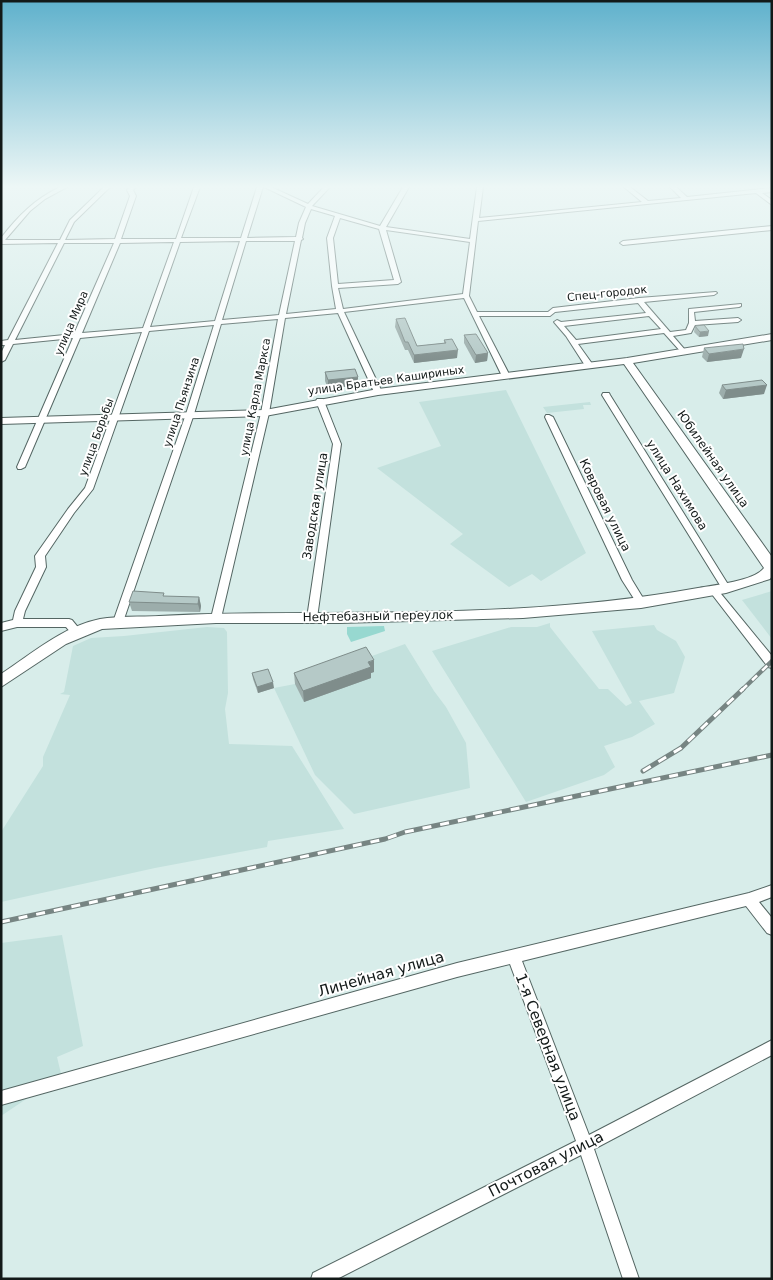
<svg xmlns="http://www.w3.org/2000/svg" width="773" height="1280" viewBox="0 0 773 1280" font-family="'DejaVu Sans',sans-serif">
<rect width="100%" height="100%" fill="#d8edea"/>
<g fill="#c3e1dd">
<path d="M506,390L586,553L541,581L532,574L509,587L450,544L463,534L377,468L441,446L419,402Z"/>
<path d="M590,402L591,405H583L584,409L547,413L543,407Z"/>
<path d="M772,591V639L742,600Z"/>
<path d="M550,623V627L599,689H608L626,706L632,703L592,631L654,625L657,630L676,641L685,657L674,693L639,701L655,724L632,737L604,746L615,767L604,775L526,802L432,651L511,627H537Z"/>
<path d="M207,627L224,628L227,632L228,693L225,709L229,744L292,746L344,829L268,841L267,847L155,868L1,902V832L43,766V757L70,695L60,694L64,692L73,646L91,638L124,636Z"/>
<path d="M405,644L434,691L446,707L466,743L470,788L354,814L315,775L274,688L295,684Z"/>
<path d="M62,935L83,1046L57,1057L63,1082L41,1089L1,1116V943Z"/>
</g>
<path fill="#97d8d0" d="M384,626L385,631L351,642L347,634V627Z"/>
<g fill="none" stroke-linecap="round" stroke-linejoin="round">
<defs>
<g id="minor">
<path d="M60,187H67L45,199L30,211L5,240H60L70,220L104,187H110L74,222L65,240L115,239L130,196L127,190L130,187H136L133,190L136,196L121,239H176L194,187H200L181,238H241L257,187H263L247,238L296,237L299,223L306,207L264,187H271L308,204L324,187H330L312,206L380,226L403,187H409L386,227L470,239L477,187H483L479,218L642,202L624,187H630L648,201L681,198L670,187H676L687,197L772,188V192L762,193L772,200V205L756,193L478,221L469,296L477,312H548L553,308L639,298L716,292L717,293L714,295L644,302L670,332L686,330L689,323V309L741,304V306L739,307L694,312L695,321L738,318L741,320L738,322L695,325L691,333L673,336L686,351L683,353L681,352L664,333L578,344L593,365L589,367H586L566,336L554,322L557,320L561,322L646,313L638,303L555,312L550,316H479L510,376L506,378L502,376L464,298L344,312L382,392L378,394L374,392L338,313L285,318L269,413L221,618L216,622L211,618L261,413L278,319L221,324L194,414L123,622L118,626L113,622L186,414L214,325L149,331L93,489L74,513L45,556L46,567L25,611L23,619H69L72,620L81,631L76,635L72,634L66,627H17L1,631V623L13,620L15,611L36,567L35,556L68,509L85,488L142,332L80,338L25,467L21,469H18L17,467L73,338L13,344L5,360L1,362V353L5,345H1V341L8,340L58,243L1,244V238C18,216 35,199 60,187ZM311,209L335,216L327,238L332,286L336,309L286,314L301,240L303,239L302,238L305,223ZM340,218L379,229L394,280L338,284L333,238ZM386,230L470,242L463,294L343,309L338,288L398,284L401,282ZM240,241L215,321L150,327L180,242ZM246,241H295L279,315L222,320ZM174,242L143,328L82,333L120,243ZM64,243H114L74,334L15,340ZM649,316L661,329L576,340L564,326Z"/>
<path d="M772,226V230L623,245L620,243L623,241Z"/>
<path d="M603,393H609L610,395L729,586L731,588L729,590H723L602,395Z"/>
<path d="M317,399H323L324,401L341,444L317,618L312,622L307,618L333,444L316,401Z"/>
<path d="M546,415H549L553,417L632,580L646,603L644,605H638L622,580L545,417Z"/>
<path d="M714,588L717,589L772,656V668L768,667L711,593L709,591Z"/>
<path d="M772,885V897L759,902L772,918V935L767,933L746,906L522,961L589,1135L772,1040V1055L594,1149L639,1279H623L581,1155L337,1279H311L313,1273L576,1141L510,964L457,977L1,1105V1091L457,963L749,893Z"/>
</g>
<path id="major" d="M772,334V340L633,363L772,557V576L770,579L726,593L641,608L523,618L339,623H216L102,629L66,644L1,687V674C33,653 62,627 100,619C119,616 140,617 159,616C215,613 270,613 325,613C449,613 576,610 698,588C715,585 754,581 764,568L624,364L378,395L265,416L1,424V418L265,410L378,389L627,358Z"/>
</defs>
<use href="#minor" stroke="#546663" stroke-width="2"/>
<use href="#major" stroke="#546663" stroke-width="2"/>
<use href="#minor" fill="#fff" fill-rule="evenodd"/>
<use href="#major" fill="#fff" fill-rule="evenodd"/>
<defs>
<path id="rail-far1" d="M742,690L772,661"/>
<g id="rail">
<path d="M643,771L681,748L743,689"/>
<path d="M1,922L385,839L405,832L772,755"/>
</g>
</defs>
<use href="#rail-far1" stroke="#778583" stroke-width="4.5"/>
<use href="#rail" stroke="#778583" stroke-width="5"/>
<use href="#rail-far1" stroke="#fff" stroke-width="2.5" stroke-dasharray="7" stroke-linecap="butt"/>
<use href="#rail" stroke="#fff" stroke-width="3" stroke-dasharray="9" stroke-linecap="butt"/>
</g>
<g fill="#9cadab">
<path d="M396,319L417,346L444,343V340L457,358L414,363L408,350H405L395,327Z"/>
<path d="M695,326L708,336L699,337L694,332Z"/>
<path d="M464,335L488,353L487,361L475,363L464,343Z"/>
<path d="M704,348L741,358L707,362L702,357Z"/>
<path d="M325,372L358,385L328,389L325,381Z"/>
<path d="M722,385L764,394L723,399L719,393Z"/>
<path d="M199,597L201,606L200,612L132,611L129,602Z"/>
<path d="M374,672L371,673V678L304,702L295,684L294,673Z"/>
<path d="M252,673L274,688L258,693L253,679Z"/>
</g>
<g fill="#7f8d8b">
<path d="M709,331L708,336L699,337L700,332Z"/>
<path d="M744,349L741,358L707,362L709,354Z"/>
<path d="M458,350L457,358L414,363V355Z"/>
<path d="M488,353L487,361L475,363L476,355Z"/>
<path d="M358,377V385L328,389V380Z"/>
<path d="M767,385L764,394L723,399L726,390Z"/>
<path d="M199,597L201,606L200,612L198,604Z"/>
<path d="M374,660V672L371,673V678L304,702L303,691Z"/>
<path d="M273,682L274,688L258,693L257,687Z"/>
</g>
<g fill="#b5c9c7" stroke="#7f8d8b">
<path d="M405,318L417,346L446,343L444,340L452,339L458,350L414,355L408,342H405L396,319Z"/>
<path d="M704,325L709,331L700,332L695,326Z"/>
<path d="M476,334L488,353L476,355L464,335Z"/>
<path d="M743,344L744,349L709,354L704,348Z"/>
<path d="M355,369L358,377L328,380L325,372Z"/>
<path d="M762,380L767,385L726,390L722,385Z"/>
<path d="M133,591L164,593L163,596L199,597L198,604L129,602Z"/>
<path d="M366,647L374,660L368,662L371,667L303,691L294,673Z"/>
<path d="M268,669L273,682L257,687L252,673Z"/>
</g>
<linearGradient id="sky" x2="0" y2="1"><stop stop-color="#5fb1cc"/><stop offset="0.51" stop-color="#edf7f6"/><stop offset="1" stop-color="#edf7f6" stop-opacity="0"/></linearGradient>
<rect width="773" height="366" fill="url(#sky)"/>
<g text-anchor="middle" stroke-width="4" stroke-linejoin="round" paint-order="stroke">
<g font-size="11" fill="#121918" stroke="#fff">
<text transform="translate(607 293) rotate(-6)" y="4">Спец-городок</text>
<text transform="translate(71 323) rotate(-67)" y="4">улица Мира</text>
<text transform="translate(386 380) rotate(-8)" y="4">улица Братьев Кашириных</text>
<text transform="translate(255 397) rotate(-79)" y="4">улица Карла Маркса</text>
<text transform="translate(181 402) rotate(-72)" y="4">улица Пьянзина</text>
<text transform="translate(96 437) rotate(-70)" y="4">улица Борьбы</text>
</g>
<g font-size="12" fill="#121918" stroke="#fff">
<text transform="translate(713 459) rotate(55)" y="4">Юбилейная улица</text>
<text transform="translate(677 485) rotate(58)" y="4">улица Нахимова</text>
<text transform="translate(605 505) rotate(64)" y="4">Ковровая улица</text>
<text transform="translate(315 506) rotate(-81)" y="4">Заводская улица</text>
<text transform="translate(378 616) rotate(-1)" y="4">Нефтебазный переулок</text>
</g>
<g font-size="15" fill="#121918" stroke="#fff">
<text transform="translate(381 974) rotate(-16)" y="5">Линейная улица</text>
<text transform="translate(548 1047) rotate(69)" y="5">1-я Северная улица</text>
<text transform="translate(546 1164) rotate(-27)" y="5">Почтовая улица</text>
</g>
</g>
<rect width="773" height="1280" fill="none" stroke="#121918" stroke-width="5"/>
</svg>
